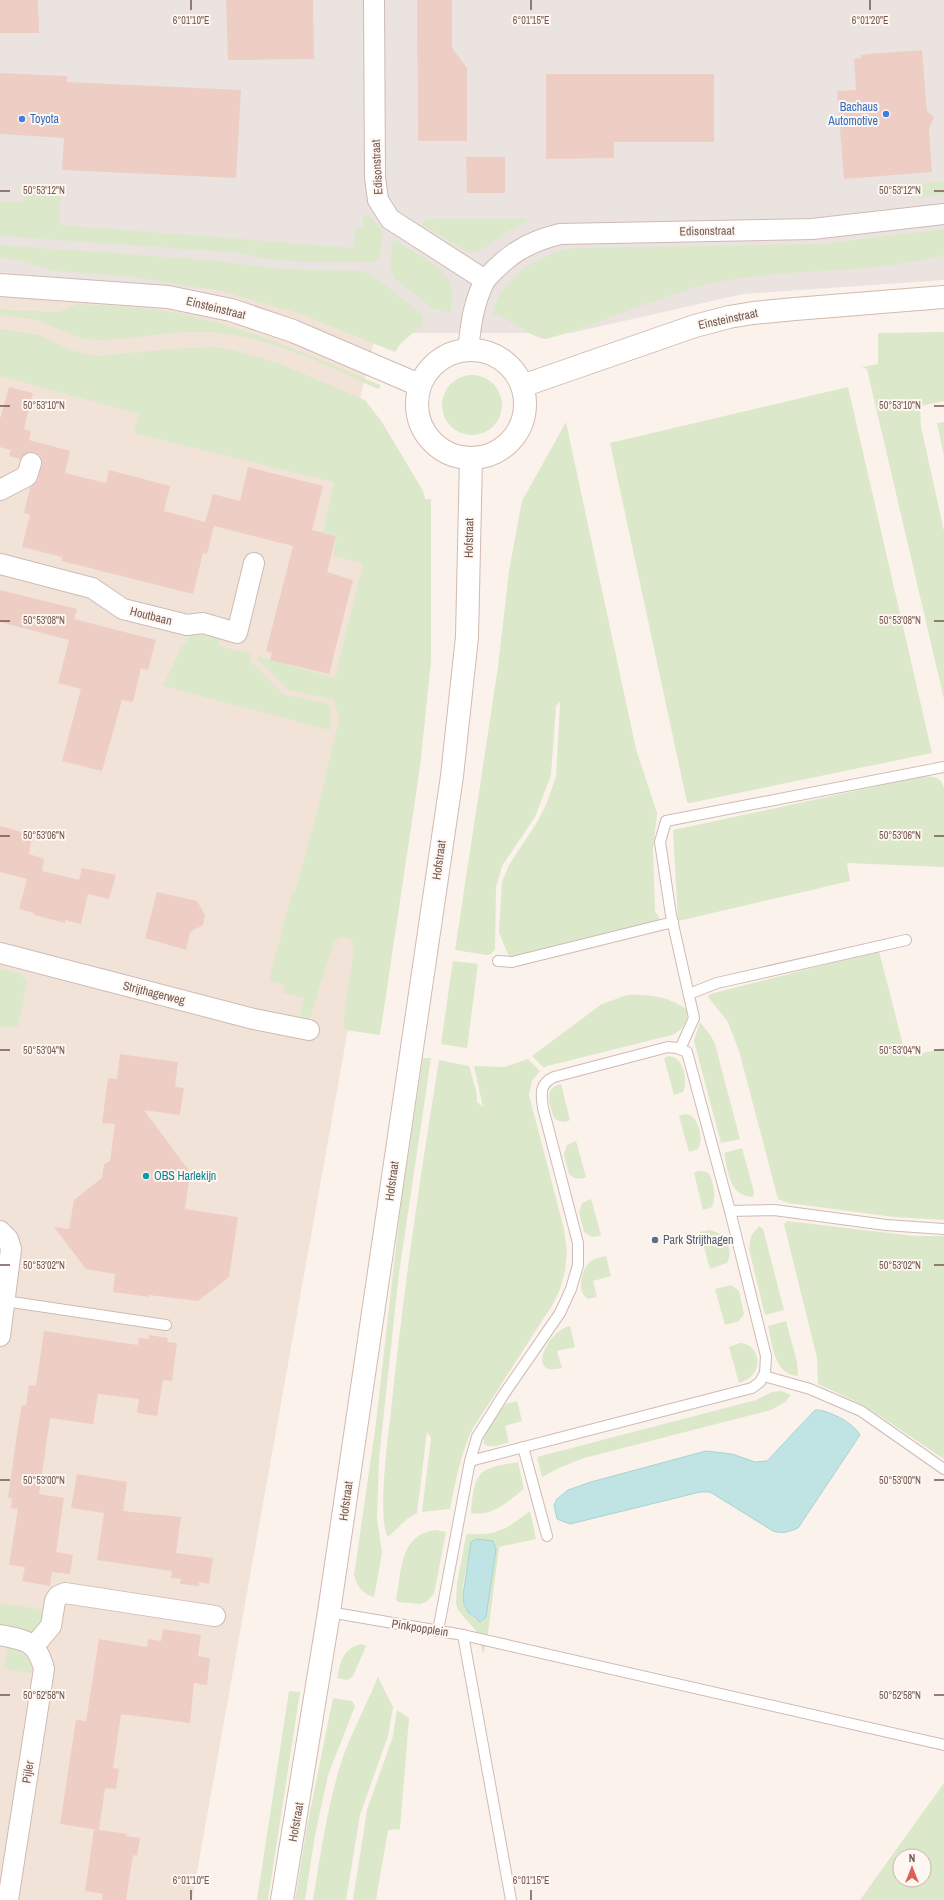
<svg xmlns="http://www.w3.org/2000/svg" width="944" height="1900" viewBox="0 0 944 1900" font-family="'Archivo Narrow',sans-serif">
<rect width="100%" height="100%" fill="#fbf2eb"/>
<path fill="#f2e3d9" d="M0,272L253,294L376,333L356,416L409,491L364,940L192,1900H0Z"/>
<path fill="#ebe3e0" d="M0,0H944V280L743,294L571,333H376L253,294L0,272Z"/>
<g fill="#dbe8ca" fill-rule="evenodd">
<path d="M944,181V194L918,197L916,185Z"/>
<path d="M25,192L61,193L59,225L354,248L355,228L363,227V216L367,214L383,231L380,254L377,260L372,262C332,261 280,265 242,253L0,236V202H24Z"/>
<path d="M425,219H527V223L515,227L484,248L475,252L464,250L422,224Z"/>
<path d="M944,229V255C874,274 804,268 734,279C669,289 609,322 546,339C531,338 511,319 493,314C501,275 536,258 571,248L820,244Z"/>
<path d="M393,239L443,270L442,273C457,285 452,297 450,313L432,308L394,278L390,266Z"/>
<path d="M0,245L208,260L279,269L361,271L373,275L420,313C424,317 423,322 420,327L400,344L395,352L298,313L221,291L127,276L56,271L14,259L0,258Z"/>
<path d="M78,304C111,306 145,307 178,313C249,327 316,358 380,385V388L378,389C325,365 267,335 208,332C166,330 125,343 83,339L34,319L0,315V310L58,312Z"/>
<path d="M0,329L39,335L70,350L97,356L171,349L212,347L232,350L278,363L365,400L382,422L423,491L425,499H431V661L420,767L380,1035L346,1030L343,1024L354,947L350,938L340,937L334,942L309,1020L298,1024L304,998L283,993L285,985L269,981L292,892H295L316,816L339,720L334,700L289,690L257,659L258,656L335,678L363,563L333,556L337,536L323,532L334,482L134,433L139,414L0,376Z"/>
<path d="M944,332V401L920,406L921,427L944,531V699L867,369L862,367L878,364V333Z"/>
<circle cx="472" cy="405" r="30"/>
<path d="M848,387L932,753L690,803L687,802L610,443Z"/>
<path d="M566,422L636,749L657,813L653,850L655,911L661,921L510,959L499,932L502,882L509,865L536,824L546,805L556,777L560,702L556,706L551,775L535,817L502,866L496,887L495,949L491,954L487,955L455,950L498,667L509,571L522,501Z"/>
<path d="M944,422V456L937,423Z"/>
<path d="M192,633L220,639L218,646L252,654L250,660L283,694L329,704L332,723L329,730L163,686L179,651Z"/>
<path d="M925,776C936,778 940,776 944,788V867L847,863L850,881L678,921L673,830Z"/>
<path d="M879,951L906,1057L944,1048V1220L894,1217L788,1203L778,1199L739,1051L728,1022L708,997L710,994Z"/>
<path d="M453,961L478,964L467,1048L441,1044Z"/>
<path d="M0,968L21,973L27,981L18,1027H0Z"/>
<path d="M627,995C650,994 669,997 688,1010C687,1022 683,1030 672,1035L547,1066L544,1068L532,1056L602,1004Z"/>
<path d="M700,1022L711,1036L715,1044L740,1139L721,1143L694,1041Z"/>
<path d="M669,1056C684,1057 688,1081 683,1092L674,1095L664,1058Z"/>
<path d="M423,1058H431L399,1273L379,1458L377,1519L382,1553L374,1597C362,1594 357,1586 354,1575L375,1431L401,1203Z"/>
<path d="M528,1059L540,1071L532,1081L529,1095L564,1229L567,1252L565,1271L560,1289L553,1304L473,1428C460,1454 456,1481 450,1509L422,1512L431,1438L427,1432L417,1513L407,1519L388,1537C377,1521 388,1435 391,1411C403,1294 420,1177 439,1060L469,1066L476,1090L477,1102L483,1107L474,1066L504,1067Z"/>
<path d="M561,1084L570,1120C564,1123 559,1122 554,1118C550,1104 542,1089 561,1084Z"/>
<path d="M684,1114C699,1114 704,1139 698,1149L689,1152L679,1116Z"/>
<path d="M576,1141L586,1177C579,1180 574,1179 569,1174L564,1154L567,1145Z"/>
<path d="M742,1148L754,1192L753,1197C729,1196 728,1171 724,1153Z"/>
<path d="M698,1171C701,1171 705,1171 708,1173C714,1179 716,1200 712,1207L703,1210L694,1173Z"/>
<path d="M591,1199L601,1235C594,1238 590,1237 584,1232L579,1212L582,1203Z"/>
<path d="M787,1221L915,1236H944V1459L865,1406L818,1384L817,1358L784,1224Z"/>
<path d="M759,1226L763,1229L784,1310L765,1315L749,1249L751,1236Z"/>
<path d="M709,1230C724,1232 735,1249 727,1263L710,1269L700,1232Z"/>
<path d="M606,1256L611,1276L593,1281L597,1297L588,1299C576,1292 581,1269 591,1261C595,1258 601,1257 606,1256Z"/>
<path d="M731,1285L739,1291L744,1314L739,1321L725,1325L715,1289Z"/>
<path d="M786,1321L797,1362L798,1376C774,1375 772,1343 768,1326Z"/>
<path d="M570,1326L575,1347L557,1351L562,1368C525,1378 548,1330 570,1326Z"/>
<path d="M740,1343C755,1343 762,1361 754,1373C750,1378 745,1381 739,1383L729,1347Z"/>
<path d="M781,1391L791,1395L785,1402L771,1410L584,1458L559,1468L542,1477L537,1457L756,1400L772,1392Z"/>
<path d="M517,1401L522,1421L505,1426L509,1442C500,1445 491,1449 484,1444L483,1437L501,1408L506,1404Z"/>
<path d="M518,1462L524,1489C508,1501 493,1517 471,1513C472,1501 473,1476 486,1470C495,1465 508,1464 518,1462Z"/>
<path d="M530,1511L536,1539L499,1547L487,1641L483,1654L478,1633L458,1610L456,1604L457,1584L466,1536L467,1534C498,1536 506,1529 530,1511ZM476,1539L496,1549L486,1617L477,1621C472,1616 465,1611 463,1604C460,1590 469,1557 471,1542Z"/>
<path d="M437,1530L446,1532L434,1594L426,1602L420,1604L398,1602L396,1600C402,1572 399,1533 437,1530Z"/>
<path d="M0,1603L45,1610L43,1624L32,1634L0,1626Z"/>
<path d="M361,1644L366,1646L353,1676L347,1680L337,1678C340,1663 343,1648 361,1644Z"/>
<path d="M8,1648C20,1651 36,1658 32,1673L4,1669Z"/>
<path d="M378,1677L393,1707L388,1736L360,1815L346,1900H313C320,1858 326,1815 338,1773C347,1740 365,1709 378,1677Z"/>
<path d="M289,1691L300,1692L268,1900H257Z"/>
<path d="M333,1698L352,1701L355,1706L328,1775L315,1835L305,1900H295L306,1832Z"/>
<path d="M397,1710L409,1718L400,1829L388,1830L376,1900H353L367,1810L393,1736Z"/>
<path d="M944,1783V1900H860ZM900,1856H924V1880H900Z"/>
</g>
<g fill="#c0e3e3" stroke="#a7d4d4">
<path d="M815,1410C827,1409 854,1423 860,1435L798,1528C789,1532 782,1534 773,1531L710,1492H700L570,1524L557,1519L554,1505L557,1499L568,1490L591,1482L706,1451L732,1454L755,1462L767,1461Z"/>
<path d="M476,1539L493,1541L496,1549L486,1617L480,1622L468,1612L464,1605L463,1595L471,1542Z"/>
</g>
<g fill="#eecec4">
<path d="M0,0H38L39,33H0Z"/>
<path d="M226,0H313L314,59L228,60Z"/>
<path d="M417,0H452V48L467,68V141H418Z"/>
<path d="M922,50L927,111L934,117L929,129L932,172L844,179L837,91L856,90L854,59L861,58V55L869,54Z"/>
<path d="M0,73L67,76V82L241,90L236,178L62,170L64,138L0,134Z"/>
<path d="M546,74H714V142H614V158L546,159Z"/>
<path d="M466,157H505V193H467Z"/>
<path d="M9,387L33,393L24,429L31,431L29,440L70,451L65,473L106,483L109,470L170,486L164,511L205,522L213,494L240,501L248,467L323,486L312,530L336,536L327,572L353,580L329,674L270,660L272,653L266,651L293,546L214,526L207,554L203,553L193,594L62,561V557L22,547L30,515L24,513L30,487L38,480L42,461L40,455L35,452H28L20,459L9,456L11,450L0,447V419Z"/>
<path d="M0,590L77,609L74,619L156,640L148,670L141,668L133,702L122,700L102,771L62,761L81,689L58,683L69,640L0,622Z"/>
<path d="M0,826L32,835L29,854L44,859L42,871L79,880L82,868L116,875L109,899L88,894L81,924L65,920V923L34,915V913L19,909L27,879L0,872Z"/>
<path d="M157,892L197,901L205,915L203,925L190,932L186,950L145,938Z"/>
<path d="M120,1054L178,1062L175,1087L184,1088L180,1115L144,1110L190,1172L185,1209L238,1217L229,1277L198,1301L149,1295V1297L113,1292L115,1274L86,1269L54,1227L69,1229L74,1200L102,1178L104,1164L110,1161L115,1124L102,1123L108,1078L117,1079Z"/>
<path d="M44,1331L138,1345L139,1338L149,1339V1335L168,1338L167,1342L177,1343L172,1381L163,1380L157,1416L137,1413L139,1399L98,1394L93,1424L50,1418L39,1494L64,1498L56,1552L73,1555L70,1574L52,1572L50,1586L22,1581L25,1567L9,1565L18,1509L11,1508L12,1498H8L17,1433L22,1405H26L29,1385L36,1386Z"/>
<path d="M77,1474L127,1482L123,1511L181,1517L176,1553L213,1558L209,1584L199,1582V1586L180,1584L181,1579L171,1578L172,1571L97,1560L104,1513L71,1508Z"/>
<path d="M163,1629L201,1635L198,1656L210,1658L207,1685L194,1683L190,1723L121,1714L113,1768L119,1769L116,1789L105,1788L99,1830L60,1824L76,1720L86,1721L99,1639L147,1647L148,1639L161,1641Z"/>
<path d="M94,1829L127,1834L126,1836L140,1838L137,1856L133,1855L126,1900H102L103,1894L85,1891Z"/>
</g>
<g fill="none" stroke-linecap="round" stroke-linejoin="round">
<defs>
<g id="service">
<path d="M498,961L512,962L673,922"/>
<path d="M689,994L717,983L906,940"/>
<path d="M680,1049L694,1018L671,915L660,842L666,821L944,767"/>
<path d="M730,1211L774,1210L886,1225L944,1229"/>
<path d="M5,1301L166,1325"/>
<path d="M764,1376L810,1389L861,1411L944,1469"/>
<path d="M523,1447L547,1536"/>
<path d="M329,1612L463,1635L511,1900"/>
<path d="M438,1631L470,1461L477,1437L504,1394L560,1313L571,1289L578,1265V1243L543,1108C541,1094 539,1084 554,1077L668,1047L677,1048L687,1052L730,1211L766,1356L765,1373L760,1382L752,1388L470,1461"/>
<path d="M463,1635L944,1745"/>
</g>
<g id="minor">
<path d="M374,0L375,178L378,200L390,219L485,280C507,255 527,242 560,234L812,229L944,214"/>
<path d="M468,350C471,324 473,304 485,280"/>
<path d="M0,490L27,476L31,463"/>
<path d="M0,564L92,588L123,609L187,625L203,623L237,633L254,563"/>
<path d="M0,953L254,1019L309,1030"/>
<path d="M0,1231L8,1239L11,1249L0,1336"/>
<path d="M0,1635C26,1640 37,1641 44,1669L8,1900"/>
<path d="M34,1646L51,1626L55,1601L58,1596L65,1593L215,1616"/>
</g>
<path id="tertiary" d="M0,285L168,297L231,310L293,331L419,385"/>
<g id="secondary">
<circle cx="471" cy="404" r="54"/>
<path d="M522,386L695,326L729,317L753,313L795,309L944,297"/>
<path d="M282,1900L329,1612L452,776L467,637L471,458"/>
</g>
</defs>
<use href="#service" stroke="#cebbb4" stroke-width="12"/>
<use href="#minor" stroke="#cebbb4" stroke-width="22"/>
<use href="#tertiary" stroke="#cebbb4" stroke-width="24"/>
<use href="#secondary" stroke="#d1bab2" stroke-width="24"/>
<use href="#service" stroke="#fff" stroke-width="10"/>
<use href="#minor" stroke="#fff" stroke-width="20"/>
<use href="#tertiary" stroke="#fff" stroke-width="22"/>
<use href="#secondary" stroke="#fff" stroke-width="22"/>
</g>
<path fill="none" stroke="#745750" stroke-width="1.5" d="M191,0V10M531,0V10M870,0V10M0,191H10M934,191H944M0,406H10M934,406H944M0,621H10M934,621H944M0,836H10M934,836H944M0,1050H10M934,1050H944M0,1265H10M934,1265H944M0,1480H10M934,1480H944M0,1695H10M934,1695H944M191,1890V1900M531,1890V1900"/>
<g fill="#3f7fe0" stroke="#fef7f1" stroke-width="1.5">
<circle cx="886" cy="114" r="4"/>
<circle cx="22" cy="119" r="4"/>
</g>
<circle fill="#0f9aa8" stroke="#fef7f1" stroke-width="1.5" cx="146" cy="1176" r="4"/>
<circle fill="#5c6f8a" stroke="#fef7f1" stroke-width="1.5" cx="655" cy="1240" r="4"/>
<g text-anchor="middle" stroke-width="4" stroke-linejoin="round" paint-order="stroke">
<g font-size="12" fill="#366cbe" stroke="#fef7f1" text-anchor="end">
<text x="878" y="111">Bachaus<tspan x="878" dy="14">Automotive</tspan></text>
<text x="30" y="123" text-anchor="start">Toyota</text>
</g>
<g font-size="12" fill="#745750" stroke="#fef7f1">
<text transform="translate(377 167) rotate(-93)" y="4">Edisonstraat</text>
<text transform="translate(707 231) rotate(-1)" y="4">Edisonstraat</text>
<text transform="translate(216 308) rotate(14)" y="4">Einsteinstraat</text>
<text transform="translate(728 319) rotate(-12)" y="4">Einsteinstraat</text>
<text transform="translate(469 538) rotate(-89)" y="4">Hofstraat</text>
<text transform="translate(151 616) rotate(14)" y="4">Houtbaan</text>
<text transform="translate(439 860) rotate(-82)" y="4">Hofstraat</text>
<text transform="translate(154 993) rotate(14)" y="4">Strijthagerweg</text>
<text transform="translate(392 1181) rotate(-82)" y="4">Hofstraat</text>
<text transform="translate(346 1501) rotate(-82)" y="4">Hofstraat</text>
<text transform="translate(420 1628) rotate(9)" y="4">Pinkpopplein</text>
<text transform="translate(28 1772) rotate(-81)" y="4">Pijler</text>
<text transform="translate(296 1822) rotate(-80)" y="4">Hofstraat</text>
</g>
<g font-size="12" fill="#0d838f" stroke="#fef7f1" text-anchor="start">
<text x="154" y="1180">OBS Harlekijn</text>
</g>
<g font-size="12" fill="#4e5e75" stroke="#fef7f1" text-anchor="start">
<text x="663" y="1244">Park Strijthagen</text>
</g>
</g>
<g font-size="10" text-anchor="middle" fill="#745750" stroke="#fef7f1" stroke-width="4" stroke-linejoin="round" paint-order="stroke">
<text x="191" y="24">6°01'10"E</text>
<text x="531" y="24">6°01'15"E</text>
<text x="870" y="24">6°01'20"E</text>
<text x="44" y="194">50°53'12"N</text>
<text x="900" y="194">50°53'12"N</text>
<text x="44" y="409">50°53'10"N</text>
<text x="900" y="409">50°53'10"N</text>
<text x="44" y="624">50°53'08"N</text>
<text x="900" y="624">50°53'08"N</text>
<text x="44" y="839">50°53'06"N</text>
<text x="900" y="839">50°53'06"N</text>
<text x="44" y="1054">50°53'04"N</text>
<text x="900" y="1054">50°53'04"N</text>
<text x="44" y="1269">50°53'02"N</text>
<text x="900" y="1269">50°53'02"N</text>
<text x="44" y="1484">50°53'00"N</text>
<text x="900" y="1484">50°53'00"N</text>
<text x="44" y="1699">50°52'58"N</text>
<text x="900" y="1699">50°52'58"N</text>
<text x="191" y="1884">6°01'10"E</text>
<text x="531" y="1884">6°01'15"E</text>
</g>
<g transform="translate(912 1868)"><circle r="19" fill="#fef7f1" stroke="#c7b7b1"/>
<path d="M0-3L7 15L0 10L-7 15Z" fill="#d9635b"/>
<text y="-6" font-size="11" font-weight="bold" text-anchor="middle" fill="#745750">N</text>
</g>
</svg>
